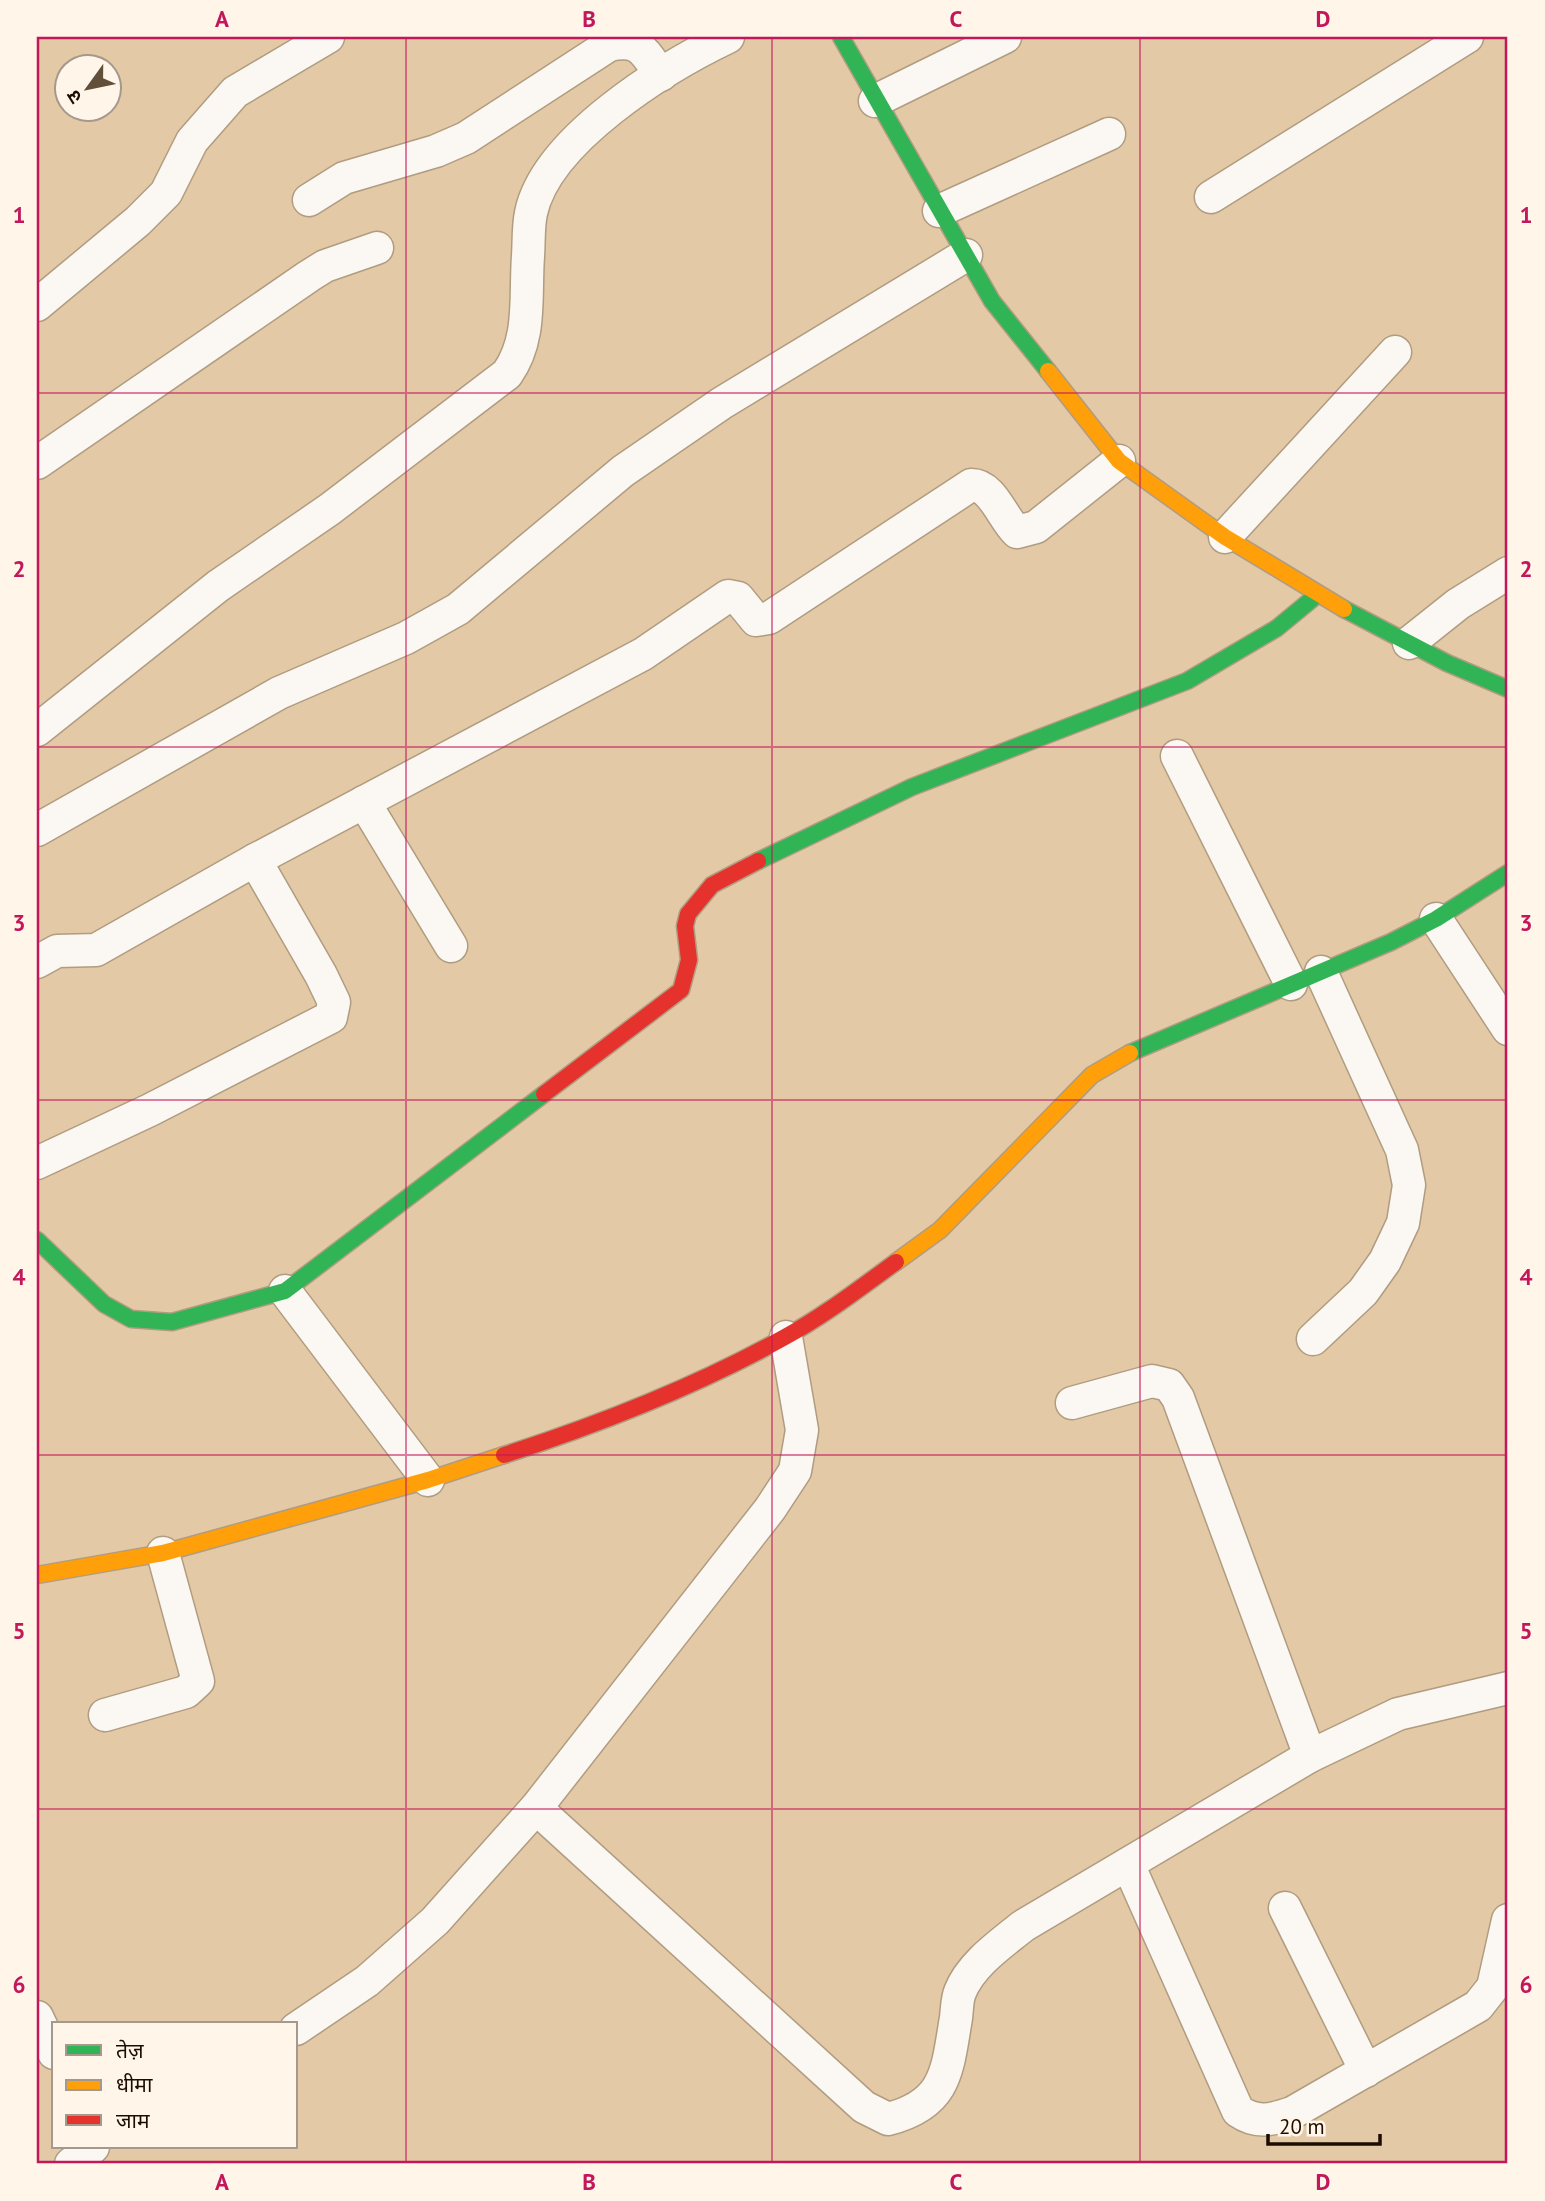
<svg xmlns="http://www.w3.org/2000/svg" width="1545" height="2201" viewBox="0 0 1545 2201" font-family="'PT Sans','Noto Sans Devanagari',sans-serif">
<rect width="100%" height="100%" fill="#e3c9a6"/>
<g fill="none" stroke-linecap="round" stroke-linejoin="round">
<defs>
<g id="street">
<path d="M875,101L1005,37"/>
<path d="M1211,197L1467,37"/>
<path d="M309,200L344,178L436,151L466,138L609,45C641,38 644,52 661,75"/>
<path d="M939,211L1109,134"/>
<path d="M37,305L138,221L166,193L192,141L235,92L328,37"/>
<path d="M37,463L309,276L325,266L377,248"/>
<path d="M1225,537L1395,352"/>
<path d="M1409,643L1458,604L1508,573"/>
<path d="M37,730L218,586L330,509L507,374C532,339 525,297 528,256C529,242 528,227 531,213C546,140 665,67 728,37"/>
<path d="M1177,756L1291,984"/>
<path d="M364,802L451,946"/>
<path d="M37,830L279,693L406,638L458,609L623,471L722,403L966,255"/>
<path d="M1436,919L1508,1029"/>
<path d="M37,962L57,951L96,950L255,860L643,654L728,596L738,598L756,620L769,618L971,485C992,484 1003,519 1017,532L1036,527L1119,461"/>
<path d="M37,1163L150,1110L331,1017L334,1002L321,975L255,860"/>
<path d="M285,1291L428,1480"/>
<path d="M1313,1339L1363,1292L1385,1261L1403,1223L1409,1185L1402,1150L1321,972"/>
<path d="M1072,1403L1152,1381L1169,1385L1178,1398L1310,1756"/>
<path d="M105,1715L186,1692L198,1681L163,1553"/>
<path d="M536,1808L864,2107L888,2119C947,2104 947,2071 956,2018C957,2010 957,1999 960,1992C971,1964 1001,1944 1023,1926L1310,1756L1398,1714L1508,1688"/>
<path d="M1128,1864L1238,2111C1257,2124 1271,2120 1292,2113L1478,2006L1493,1987L1508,1920"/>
<path d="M1285,1908L1366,2071"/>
<path d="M37,2017L54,2053"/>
<path d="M296,2029L367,1981L435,1921L536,1808L770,1509L795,1471L802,1430L786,1337"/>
<path d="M71,2164L93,2147"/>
</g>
<g id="fast">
<path d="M841,37L992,301L1048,371"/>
<path d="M1344,609L1447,663L1508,689"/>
<path d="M758,861L912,787L1187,681L1277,628L1317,595"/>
<path d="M1130,1053L1391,942L1436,919L1508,873"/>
<path d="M37,1240L104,1304L131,1319L172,1322L285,1291L544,1094"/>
</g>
<g id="slow">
<path d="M1048,371L1119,461L1225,537L1344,609"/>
<path d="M896,1262L940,1230L1092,1075L1130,1053"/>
<path d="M37,1575L163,1553L428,1480L504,1455"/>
</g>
<g id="jam">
<path d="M544,1094L681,990L689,960L685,926L688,914L712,885L758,861"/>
<path d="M504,1455C600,1424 697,1386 785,1337C824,1316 860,1288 896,1262"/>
</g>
</defs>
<use href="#street" stroke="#b09c80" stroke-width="35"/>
<use href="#fast" stroke="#b09c80" stroke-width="19"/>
<use href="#slow" stroke="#b09c80" stroke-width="19"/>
<use href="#jam" stroke="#b09c80" stroke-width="19"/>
<use href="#street" stroke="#fbf7f2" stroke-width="32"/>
<use href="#fast" stroke="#30b455" stroke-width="16"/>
<use href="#slow" stroke="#ff9f0a" stroke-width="16"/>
<use href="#jam" stroke="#e5322d" stroke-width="16"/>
</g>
<path fill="none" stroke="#c2185b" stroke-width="2" stroke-opacity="0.55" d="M406,37V2164M772,37V2164M1140,37V2164M37,393H1508M37,747H1508M37,1100H1508M37,1455H1508M37,1809H1508"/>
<rect width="1545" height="2201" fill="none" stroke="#fff5e9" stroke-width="77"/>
<rect x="52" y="2022" width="245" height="126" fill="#fff5e9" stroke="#a5988c" stroke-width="2"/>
<rect x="66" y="2045" width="35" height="10" fill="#30b455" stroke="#a5988c" stroke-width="2"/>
<text x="116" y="2058" font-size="21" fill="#1d0d00">तेज़</text>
<rect x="66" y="2080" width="35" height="10" fill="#ff9f0a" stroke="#a5988c" stroke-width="2"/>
<text x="116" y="2092" font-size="21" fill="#1d0d00">धीमा</text>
<rect x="66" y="2115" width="35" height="10" fill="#e5322d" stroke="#a5988c" stroke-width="2"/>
<text x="116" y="2128" font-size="21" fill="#1d0d00">जाम</text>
<g transform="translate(88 88) rotate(237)"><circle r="33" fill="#fff5e9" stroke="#a5988c" stroke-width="2"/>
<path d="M0-5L12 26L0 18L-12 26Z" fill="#624f3a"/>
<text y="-10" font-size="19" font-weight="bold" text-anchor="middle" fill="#1d0d00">उ</text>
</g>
<path d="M1268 2134v10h112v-10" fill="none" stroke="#1d0d00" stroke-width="3.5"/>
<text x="1279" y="2134" font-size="21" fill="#1d0d00" stroke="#fff5e9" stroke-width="5" paint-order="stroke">20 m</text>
<rect x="38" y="38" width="1468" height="2124" fill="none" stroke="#c2185b" stroke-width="2.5"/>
<g font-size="23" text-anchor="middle" font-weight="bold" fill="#c2185b">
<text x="222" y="27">A</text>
<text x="589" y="27">B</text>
<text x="956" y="27">C</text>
<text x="1323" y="27">D</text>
<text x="19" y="223">1</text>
<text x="1526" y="223">1</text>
<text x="19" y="577">2</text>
<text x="1526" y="577">2</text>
<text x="19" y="931">3</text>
<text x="1526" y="931">3</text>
<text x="19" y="1285">4</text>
<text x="1526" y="1285">4</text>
<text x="19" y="1639">5</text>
<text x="1526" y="1639">5</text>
<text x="19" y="1993">6</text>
<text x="1526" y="1993">6</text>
<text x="222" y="2190">A</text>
<text x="589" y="2190">B</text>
<text x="956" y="2190">C</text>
<text x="1323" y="2190">D</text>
</g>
</svg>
